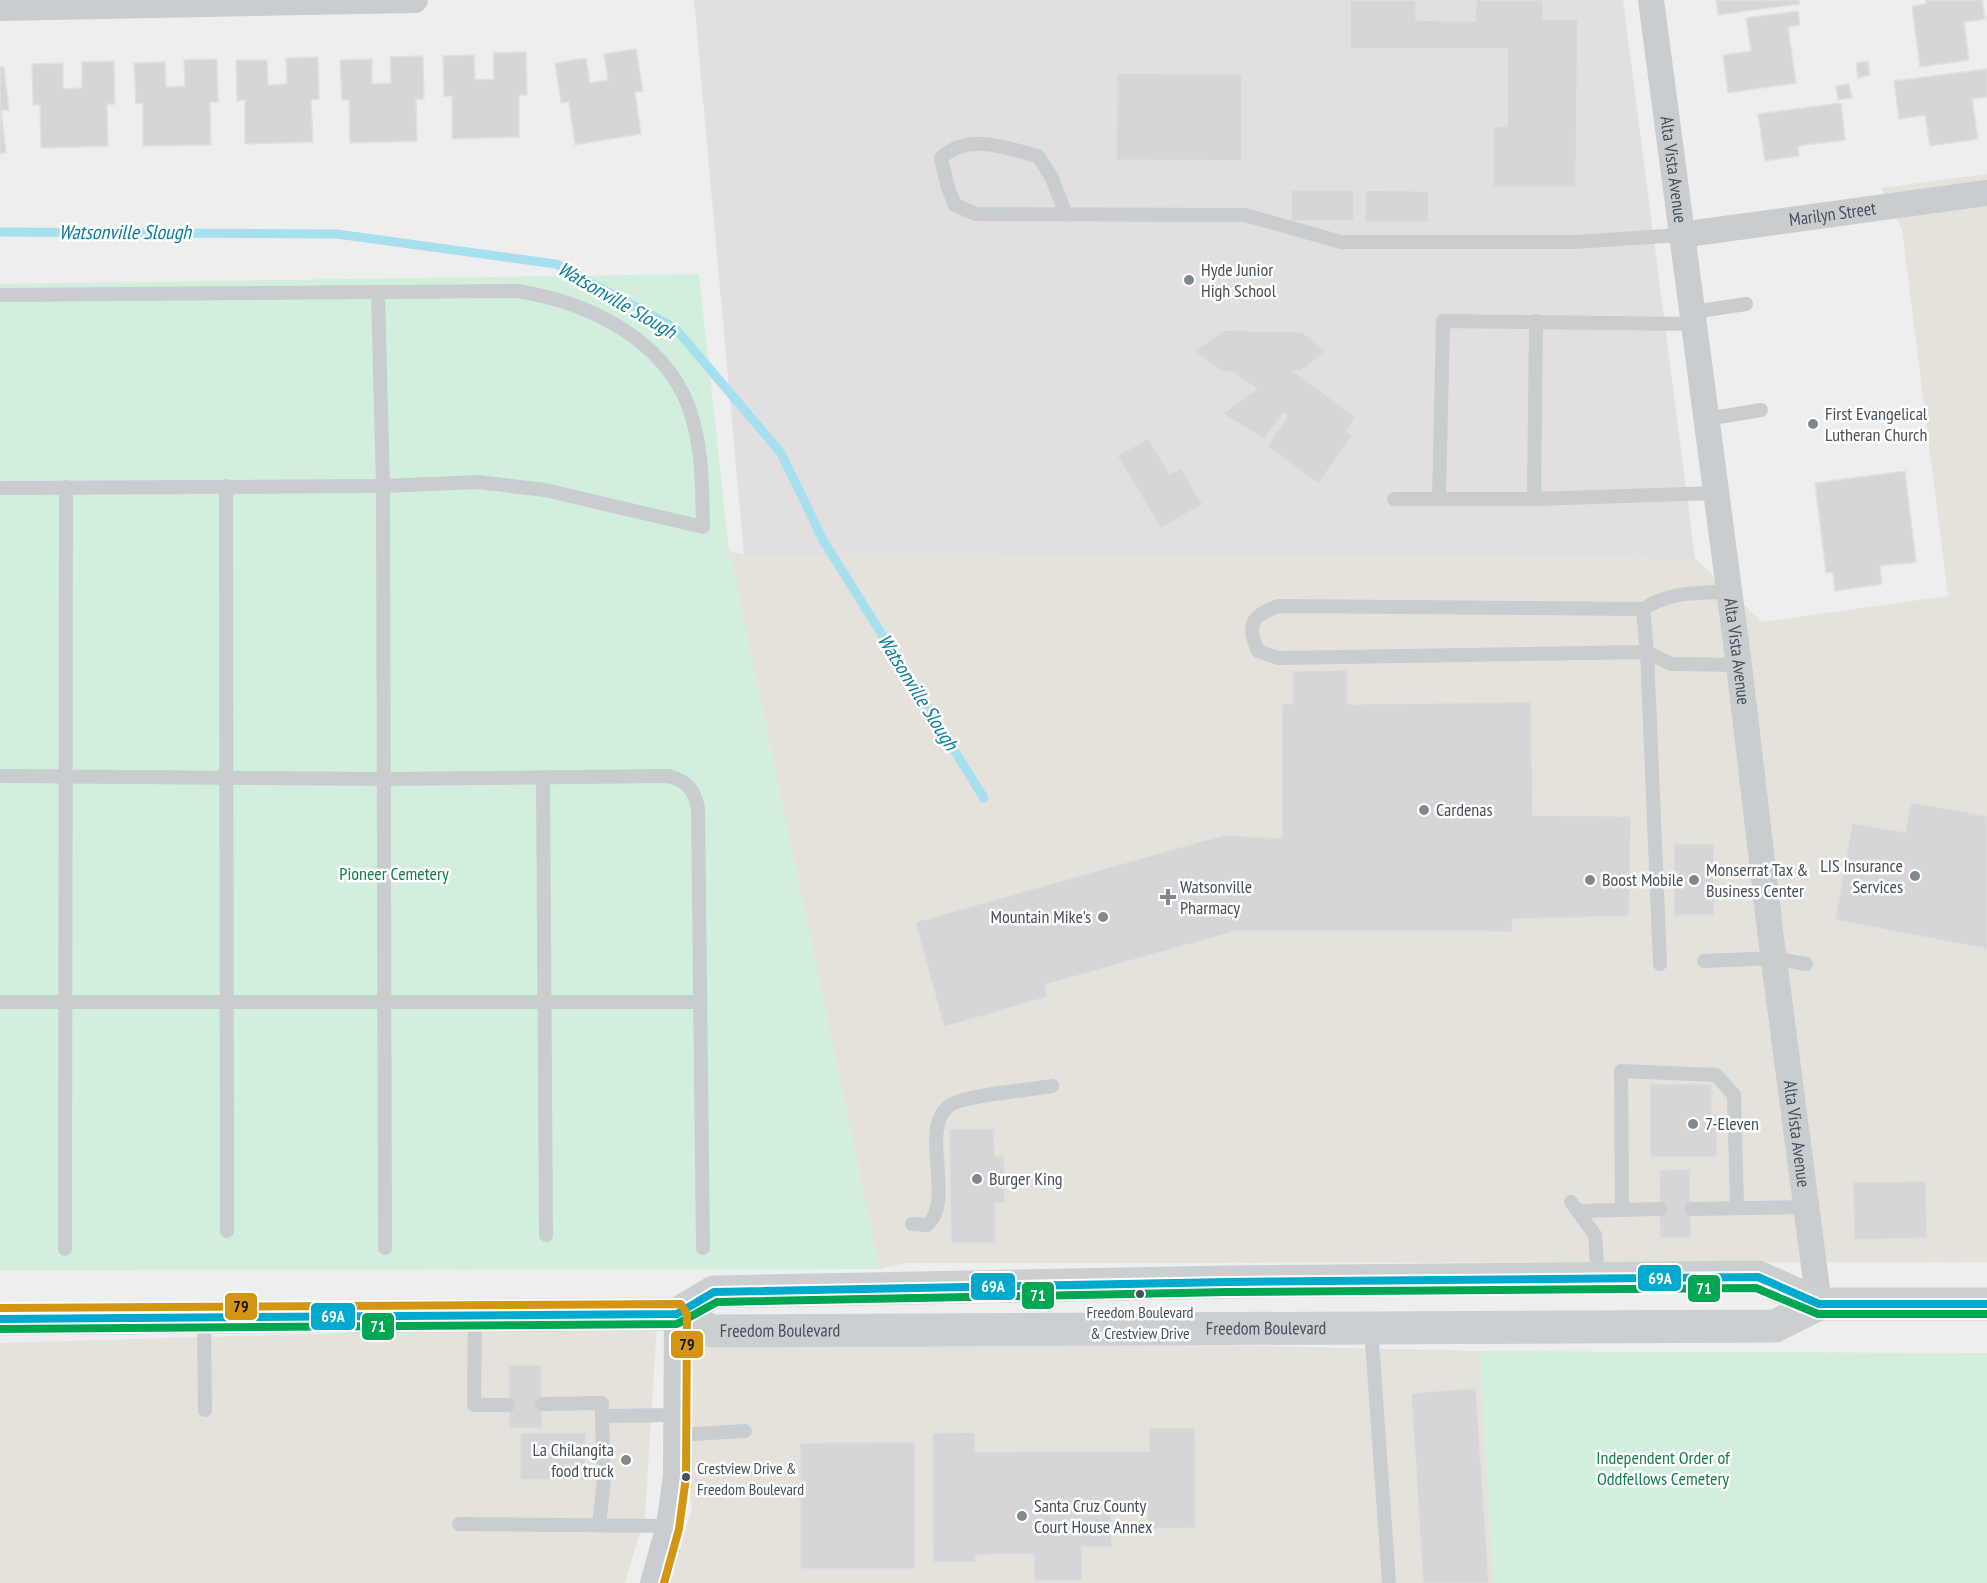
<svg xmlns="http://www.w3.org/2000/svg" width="1987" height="1583" viewBox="0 0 1987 1583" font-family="'PT Sans Narrow',sans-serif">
<rect width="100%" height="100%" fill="#efeeee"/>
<g fill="#e4e2db">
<path d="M1987,174V1262L905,1263L879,1269L729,551L744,555L1695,558L1762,622L1948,596L1902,229L1881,188Z"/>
<path d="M657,1324L645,1515L625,1583H0V1343Z"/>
<path d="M675,1333L1480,1351L1494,1583H669L692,1509Z"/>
</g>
<path fill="#e1dfe0" d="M694,0H1623L1695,558L744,555Z"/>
<g fill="#d2efdd">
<path d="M699,274L729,551L879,1269L0,1270V284Z"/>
<path d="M1480,1351L1987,1353V1583H1494Z"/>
</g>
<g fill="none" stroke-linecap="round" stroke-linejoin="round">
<path stroke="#a6dfee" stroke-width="9" d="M0,232L337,234L556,264L675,328L781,453L823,540L984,798"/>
</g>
<g fill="#d6d6d9" stroke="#e0e0e1" stroke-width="1.5">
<path d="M1350,0H1416V20L1475,21L1476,0H1543V19H1578L1576,187H1493V127L1507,126V49H1350Z"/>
<path d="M1716,0H1799V4L1718,15Z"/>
<path d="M1926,0H1982L1985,19L1964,22L1969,60L1920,67L1912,6L1926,4Z"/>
<path d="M1798,11L1800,25L1788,27L1796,83L1728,93L1723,55L1751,51L1746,18Z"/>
<path d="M636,49L643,91L635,92L641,134L575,145L569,102L561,103L555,63L586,58L590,83L608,80L604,54Z"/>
<path d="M526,52L527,95H519V137L452,139V96H444L443,56L474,55L475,80L494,79L493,53Z"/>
<path d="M423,56L424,99H416L417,141L350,143L349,100H342L340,60L372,59V84L391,83L390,57Z"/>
<path d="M318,57L319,99L311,100L313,142L245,144V100L237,101L236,60H267L268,85L287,84L286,58Z"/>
<path d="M217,59L218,102H210L211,145L143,146V103L136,104L134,63L165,62L166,87L185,86L184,60Z"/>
<path d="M114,61L115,104H107L108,146L41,148L40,105H33L32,64L63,63V89L82,88V62Z"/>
<path d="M1868,61L1870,75L1858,78L1856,63Z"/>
<path d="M0,67H4L9,110H1L6,153H0Z"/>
<path d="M1987,69V97L1972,99L1978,139L1930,146L1925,115L1899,119L1894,81Z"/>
<path d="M1117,73L1242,74V161L1116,160Z"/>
<path d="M1849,84L1852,98L1838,100L1836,86Z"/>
<path d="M1841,103L1845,140L1798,146L1799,156L1765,161L1758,114Z"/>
<rect x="1291" y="190" width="63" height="31"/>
<path d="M1365,190L1429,191V222H1365Z"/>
<path d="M1224,330L1303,332L1326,351L1302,371H1294L1356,417L1346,431L1353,436L1318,484L1267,446L1287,416L1283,413L1265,439L1222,414L1256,389L1233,372H1223L1194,351Z"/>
<path d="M1148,438L1170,474L1181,468L1203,504L1161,529L1117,456Z"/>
<path d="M1905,471L1916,562L1880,566L1882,584L1835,591L1833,572L1826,573L1815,483Z"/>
<path d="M1348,670V704L1531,702L1533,815L1631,816L1629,916L1513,919L1512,932L1236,931L1045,985L1048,997L944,1027L915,922L1224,835L1282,838V704H1292V671Z"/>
<path d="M1911,802L1987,816V949L1835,920L1852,823L1905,832Z"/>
<path d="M1674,844H1714V915L1674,916Z"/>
<path d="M1650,1084H1712V1114H1717V1157H1650Z"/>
<path d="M949,1129H994L995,1156H1004L1005,1203H995L996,1243L951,1244Z"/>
<path d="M1690,1169L1691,1238H1660L1659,1170Z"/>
<path d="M1926,1181L1927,1238L1854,1240L1853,1182Z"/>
<path d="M508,1365H541L542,1428H509Z"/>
<path d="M1476,1388L1489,1583H1423L1411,1393Z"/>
<path d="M1149,1428H1195L1196,1528L1148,1529L1147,1503L1111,1504L1112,1547H1082V1580L1034,1581V1554L975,1555V1562H933L932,1433L975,1432V1452L1149,1451Z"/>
<path d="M520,1433H586L585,1480H520Z"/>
<path d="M915,1442V1569H800V1443Z"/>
</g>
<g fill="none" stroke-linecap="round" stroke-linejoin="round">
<g stroke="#cacdcf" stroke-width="14">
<path d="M1066,215L1052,178L1038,156C1005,148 969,132 941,158L948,188L955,205L976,214L1245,215L1341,242H1575L1680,235"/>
<path d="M378,293L383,486L385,1248"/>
<path d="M0,295L517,291C584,301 662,337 688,405C703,445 702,486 703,527L545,490L478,482L383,486L0,488"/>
<path d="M1693,312L1746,304"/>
<path d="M1707,419L1761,410"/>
<path d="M226,486L227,1231"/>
<path d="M1394,499H1534L1536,321"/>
<path d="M1439,499L1443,321L1695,324"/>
<path d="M1534,499L1716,493"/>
<path d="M1729,592C1696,593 1672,591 1643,609L1647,652L1671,664L1739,665"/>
<path d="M1643,609L1279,606C1252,615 1246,624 1258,651L1278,658L1647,652L1660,964"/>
<path d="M0,776L385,779L668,776C687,781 694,789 698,808L703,1248"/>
<path d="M543,778L546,1235"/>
<path d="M1704,961L1774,958L1806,964"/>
<path d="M0,1002H700"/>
<path d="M1571,1202L1595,1235L1598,1279"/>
<path d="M1691,1209L1806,1207"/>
<path d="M1622,1210L1621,1071L1716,1075L1734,1095L1737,1208"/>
<path d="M1578,1211L1660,1209"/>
<path d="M912,1224L927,1225C957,1200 916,1124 952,1104C969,1095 1029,1090 1052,1086"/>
<path d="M65,1249L66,487"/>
<path d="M475,1315L474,1405H508"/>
<path d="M204,1317L205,1410"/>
<path d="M1371,1327L1389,1583"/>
<path d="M542,1404L602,1403V1416"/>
<path d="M677,1435L745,1431"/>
<path d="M459,1524L669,1526"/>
<path d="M599,1525L604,1479L602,1416L677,1415"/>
</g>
<g stroke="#cacdcf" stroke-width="26">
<path id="s1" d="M1651,0L1739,665L1771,938L1819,1304"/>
<path d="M0,8L415,0"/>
<path id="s2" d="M1680,235L1987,193"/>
<path d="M653,1583L669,1526L676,1476L677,1314"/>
</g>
<g stroke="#cbcfd1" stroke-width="33">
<path d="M677,1314L714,1292L1228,1282L1758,1277L1819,1304H1987"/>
<path id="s3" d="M0,1319L677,1314L712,1331L1775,1326L1819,1304"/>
</g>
<defs>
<path id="bus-1" d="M0,1319L677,1314L714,1292L1228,1282L1758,1277L1819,1304H1987"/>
<path id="bus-2" d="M0,1329L677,1324L717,1302L1228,1292L1756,1288L1818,1314H1987"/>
<path id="bus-3" d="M0,1308L681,1304L687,1314L686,1477L679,1529L664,1583"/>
</defs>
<use href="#bus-1" stroke="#fff" stroke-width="12"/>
<use href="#bus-2" stroke="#fff" stroke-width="12"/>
<use href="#bus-3" stroke="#fff" stroke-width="12"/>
<use href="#bus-1" stroke="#00a9ce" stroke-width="8"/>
<use href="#bus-2" stroke="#00a651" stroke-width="8"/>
<use href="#bus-3" stroke="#d39512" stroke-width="8"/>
</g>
<g fill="#80888e" stroke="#fff" stroke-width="2">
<circle cx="1189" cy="280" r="6"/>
<circle cx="1813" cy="424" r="6"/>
<circle cx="1424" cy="810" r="6"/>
<circle cx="1915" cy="876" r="6"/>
<circle cx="1590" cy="880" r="6"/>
<circle cx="1694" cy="880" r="6"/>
<path d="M1165 888h6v6h6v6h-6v6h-6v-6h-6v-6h6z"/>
<circle cx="1103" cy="917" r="6"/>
<circle cx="1693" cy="1124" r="6"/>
<circle cx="977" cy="1179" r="6"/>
<circle cx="626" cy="1460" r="6"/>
<circle cx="1022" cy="1516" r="6"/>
</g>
<g fill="#45515b" stroke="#fff" stroke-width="2">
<circle cx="1140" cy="1294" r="5"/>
<circle cx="686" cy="1477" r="5"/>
</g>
<g text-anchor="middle" stroke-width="5" stroke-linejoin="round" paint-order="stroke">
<g font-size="16" fill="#45515b" stroke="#fff">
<text x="1140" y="1318">Freedom Boulevard<tspan x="1140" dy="21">&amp; Crestview Drive</tspan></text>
<text x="697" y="1474" text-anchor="start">Crestview Drive &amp;<tspan x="697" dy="21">Freedom Boulevard</tspan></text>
</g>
<g font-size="18" fill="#45515b" stroke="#fff">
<text dy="6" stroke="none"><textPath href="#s1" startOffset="171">Alta Vista Avenue</textPath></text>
<text dy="6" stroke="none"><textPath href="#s2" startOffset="154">Marilyn Street</textPath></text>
<text dy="6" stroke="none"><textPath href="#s1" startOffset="657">Alta Vista Avenue</textPath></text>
<text dy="6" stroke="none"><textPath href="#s1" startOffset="1143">Alta Vista Avenue</textPath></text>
<text dy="6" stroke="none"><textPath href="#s3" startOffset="1270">Freedom Boulevard</textPath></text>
<text dy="6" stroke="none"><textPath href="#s3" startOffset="784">Freedom Boulevard</textPath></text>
</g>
<g font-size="18" fill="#45515b" stroke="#fff" text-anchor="start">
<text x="1201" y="276">Hyde Junior<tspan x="1201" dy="21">High School</tspan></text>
<text x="1825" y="420">First Evangelical<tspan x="1825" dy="21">Lutheran Church</tspan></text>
<text x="1436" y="816">Cardenas</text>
<text x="1903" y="872" text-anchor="end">LIS Insurance<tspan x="1903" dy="21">Services</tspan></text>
<text x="1706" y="876">Monserrat Tax &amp;<tspan x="1706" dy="21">Business Center</tspan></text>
<text x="1602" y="886">Boost Mobile</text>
<text x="1180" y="893">Watsonville<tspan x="1180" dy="21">Pharmacy</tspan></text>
<text x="1091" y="923" text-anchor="end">Mountain Mike's</text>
<text x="1705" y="1130">7-Eleven</text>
<text x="989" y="1185">Burger King</text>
<text x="614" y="1456" text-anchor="end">La Chilangita<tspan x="614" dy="21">food truck</tspan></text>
<text x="1034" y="1512">Santa Cruz County<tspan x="1034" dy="21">Court House Annex</tspan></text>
</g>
<g font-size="18" fill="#147e4a" stroke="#fff">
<text x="394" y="880">Pioneer Cemetery</text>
<text x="1663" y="1464">Independent Order of<tspan x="1663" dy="21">Oddfellows Cemetery</tspan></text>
</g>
<g font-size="20" font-style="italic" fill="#097d9c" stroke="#fff">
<text x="125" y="239">Watsonville Slough</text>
<text transform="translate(617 300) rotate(30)" y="7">Watsonville Slough</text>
<text transform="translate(918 692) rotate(58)" y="7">Watsonville Slough</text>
</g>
</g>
<g stroke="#fff" stroke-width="2">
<rect x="1637" y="1264" width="45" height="28" rx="6" fill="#00a9ce"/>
<rect x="970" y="1272" width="46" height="29" rx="6" fill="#00a9ce"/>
<rect x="1687" y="1274" width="34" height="29" rx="6" fill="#00a651"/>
<rect x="1021" y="1281" width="34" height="29" rx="6" fill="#00a651"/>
<rect x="224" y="1292" width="34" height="29" rx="6" fill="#d39512"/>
<rect x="310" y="1302" width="46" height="29" rx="6" fill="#00a9ce"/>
<rect x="361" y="1312" width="34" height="29" rx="6" fill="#00a651"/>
<rect x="670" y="1330" width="34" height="29" rx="6" fill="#d39512"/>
</g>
<g font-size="16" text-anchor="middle" font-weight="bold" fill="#fff">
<text x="1660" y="1284">69A</text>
<text x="993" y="1292">69A</text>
<text x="1704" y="1294">71</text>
<text x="1038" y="1301">71</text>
<text x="333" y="1322">69A</text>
<text x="378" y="1332">71</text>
</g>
<g font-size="16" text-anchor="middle" font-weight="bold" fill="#111">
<text x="241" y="1312">79</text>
<text x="687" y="1350">79</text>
</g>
</svg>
